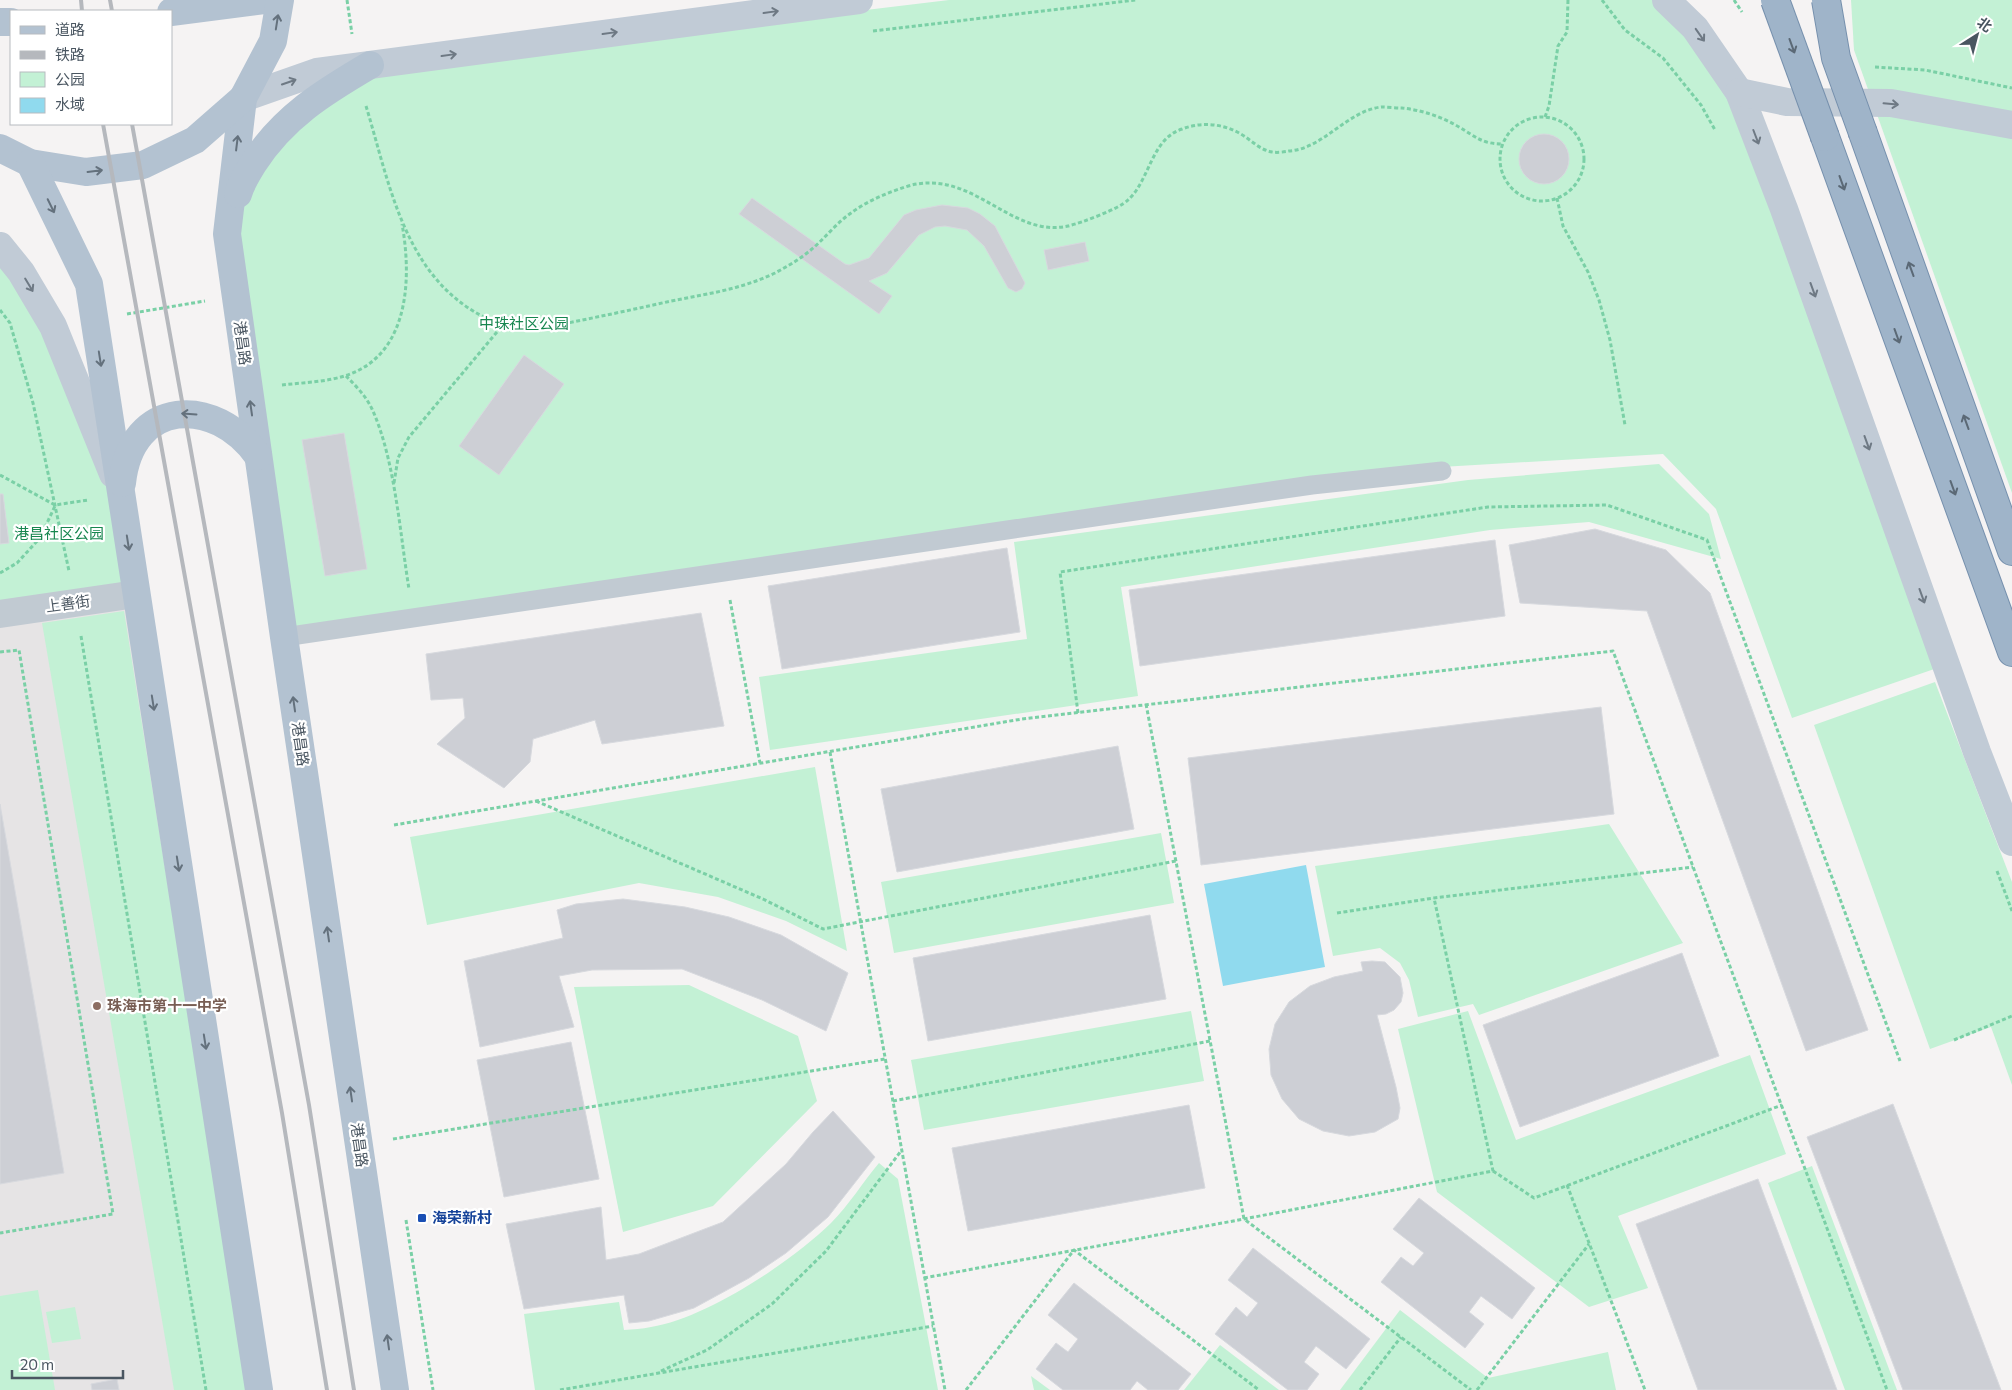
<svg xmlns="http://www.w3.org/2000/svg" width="2012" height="1390" viewBox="0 0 2012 1390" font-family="Commissioner,'Noto Sans SC',sans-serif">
<rect width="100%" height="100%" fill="#f5f3f3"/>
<path fill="#e6e4e5" d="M129,604L255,1390H0V621Z"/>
<g fill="#c3f1d5">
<path d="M949,0H1663L1737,93L1943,666L1792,718L1716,509L1663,454L1441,467L290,631L231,235L267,152L373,69Z"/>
<path d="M1851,0H2012V493L1854,50Z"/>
<path d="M0,260L29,296L112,500L127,584L0,601Z"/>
<path d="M1659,464L1709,514L1721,559L1589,522L1490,530L1121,587L1138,696L770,750L759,677L1027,639L1014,542L1468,480Z"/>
<path d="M124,611L248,1390H174L42,623Z"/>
<path d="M1935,682L2012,882V1085L1991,1027L1930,1049L1814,725Z"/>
<path d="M815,767L847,951L786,921L718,897L639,883L427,925L410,837Z"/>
<path d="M1609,824L1683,943L1479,1015L1473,1004L1418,1017L1409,980L1400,963L1380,948L1333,956L1315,866Z"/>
<path d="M1161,833L1174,903L894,953L881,882Z"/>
<path d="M689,985L798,1036L817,1101L713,1206L623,1232L574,987Z"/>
<path d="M1191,1011L1204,1081L924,1130L911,1060Z"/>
<path d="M1468,1011L1516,1140L1750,1055L1786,1154L1618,1216L1648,1288L1589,1307L1437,1192L1398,1029Z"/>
<path d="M879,1163L898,1179L938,1390H535L524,1314L619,1302L624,1330C633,1329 642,1329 651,1327C707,1318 791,1262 831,1223C849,1205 863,1182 879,1163Z"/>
<path d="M1812,1166L1897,1390H1845L1768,1183Z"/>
<path d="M38,1290L55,1390H0V1296Z"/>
<path d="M75,1307L81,1339L52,1343L46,1312Z"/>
<path d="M1400,1310L1488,1378L1608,1352L1616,1390H1340Z"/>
<path d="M1220,1345L1279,1390H1184Z"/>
<path d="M1031,1376L1050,1390H1034Z"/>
</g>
<path fill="#90daee" d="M1306,865L1325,967L1223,986L1204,884Z"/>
<g fill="#cdcfd5" stroke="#d7d9de">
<circle cx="1544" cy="159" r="25"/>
<path d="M752,198L845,264L849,265L869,258L904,215L916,210L942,205L968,208L980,214L995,226L1025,283L1022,289L1016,292L1008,288L984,246L967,230L945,226L935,227L919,235L887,273L869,281L892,296L879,314L739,214Z"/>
<path d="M1085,242L1089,261L1048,270L1044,250Z"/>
<path d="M524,355L564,384L499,475L459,446Z"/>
<path d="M344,433L367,569L325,576L302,440Z"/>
<path d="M0,494H3L9,543L0,544Z"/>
<path d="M1595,529L1666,550L1710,593L1868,1030L1806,1051L1647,611L1520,603L1509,545Z"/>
<path d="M1495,540L1505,616L1140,666L1129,590Z"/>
<path d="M1007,548L1020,632L782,669L768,586Z"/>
<path d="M701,613L724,726L602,744L595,720L533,739L530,762L504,788L437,744L465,718L463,698L431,700L426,654Z"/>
<path d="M1601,707L1614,814L1201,865L1188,758Z"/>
<path d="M1118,746L1134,829L897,872L881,789Z"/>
<path d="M0,804L64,1173L0,1184Z"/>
<path d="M623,899L685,907L729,917L781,935L848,973L826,1031L762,1000L682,969L592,970L559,976L574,1027L480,1047L464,961L563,938L557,910L576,904Z"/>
<path d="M1150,915L1166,999L928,1041L913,958Z"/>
<path d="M1682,953L1719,1056L1520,1127L1483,1025Z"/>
<path d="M1372,961L1385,962L1400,977L1403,993L1401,1002L1394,1010L1386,1014L1377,1015L1396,1087L1400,1108L1398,1119L1375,1132L1349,1136L1323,1131L1299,1119L1282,1099L1271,1075L1269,1049L1275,1024L1289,1002L1310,986L1334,977L1363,971L1361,962Z"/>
<path d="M571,1042L599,1179L504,1197L477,1060Z"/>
<path d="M1893,1104L2001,1390H1903L1807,1137Z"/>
<path d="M1189,1105L1205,1188L968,1231L952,1148Z"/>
<path d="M833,1111L875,1157L828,1217L786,1253L749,1278L694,1308L649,1321L629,1323L624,1295L524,1309L506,1224L601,1207L606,1260L639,1254L723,1222L786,1164L813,1132Z"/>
<path d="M1758,1179L1837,1390H1698L1636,1224Z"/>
<path d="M1419,1198L1535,1288L1512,1319L1481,1296L1469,1312L1484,1324L1465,1348L1381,1282L1401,1257L1413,1266L1424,1253L1393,1229Z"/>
<path d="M1253,1248L1370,1339L1346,1369L1316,1346L1304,1362L1319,1374L1307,1390H1288L1215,1334L1236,1307L1247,1317L1258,1303L1228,1280Z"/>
<path d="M1074,1283L1191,1374L1178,1390H1148L1137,1381L1130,1390H1063L1036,1369L1056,1343L1068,1352L1078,1339L1048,1315Z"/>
<path d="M117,1379L119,1390H92L91,1384Z"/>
</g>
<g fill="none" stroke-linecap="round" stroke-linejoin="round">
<defs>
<g id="trunk">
<path d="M1863,133L2012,551"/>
<path d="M1825,137L2012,652"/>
</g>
</defs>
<use href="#trunk" stroke="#7690ad" stroke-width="30"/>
<g stroke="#7ad0a6" stroke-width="3" stroke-dasharray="4 2.5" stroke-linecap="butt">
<path d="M347,0L352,34"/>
<path d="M1602,0L1625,30L1663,58L1701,105L1715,130"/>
<path d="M1734,0L1742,12"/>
<path d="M873,31L1136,0"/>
<path d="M1875,67L1925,70L2012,88"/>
<path d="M366,106C388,178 402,265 470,309C494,324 510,330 538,329C583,320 627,311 671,301C707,294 742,289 775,273C786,267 797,261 807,253C823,241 835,224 851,213C867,201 887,193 905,187C971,165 1010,239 1068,226C1081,223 1119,209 1128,200C1150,180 1151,139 1182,129C1203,121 1226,124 1244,136C1253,142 1261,150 1272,152C1277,153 1284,152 1289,151C1323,149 1347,111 1381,107C1387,107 1396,108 1402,108C1422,110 1442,117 1459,127C1476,137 1482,144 1503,144"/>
<path d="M1545,117L1549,106L1558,46L1567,32L1568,0"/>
<circle cx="1542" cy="159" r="42"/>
<path d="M1557,198L1563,226L1588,272L1599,300L1610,340L1625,425"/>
<path d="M0,310L10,323L33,403L69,571"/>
<path d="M127,314L205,301"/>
<path d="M346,376C355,385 366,396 372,409C395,459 400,534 409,589"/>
<path d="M282,385C308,382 338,382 361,369C410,342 411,273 402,224"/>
<path d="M0,475L55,505L88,500"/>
<path d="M394,483L398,458L409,437L502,326"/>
<path d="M0,573L17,563L40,538L55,506"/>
<path d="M730,600L760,763"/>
<path d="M81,636L206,1390"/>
<path d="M0,652L19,650L113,1214L0,1233"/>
<path d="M1146,704L1244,1219L1471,1390"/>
<path d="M1078,713L1060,572L1488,507L1607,505L1707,540L1900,1061"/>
<path d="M830,752L945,1390"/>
<path d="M536,801L763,899L823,929L1176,861"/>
<path d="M394,825L1022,719L1613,651L1887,1390"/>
<path d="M1997,871L2012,911"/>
<path d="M1337,913L1434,898L1693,867"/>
<path d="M1954,1040L2012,1016"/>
<path d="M893,1101L1210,1041"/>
<path d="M393,1139L885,1059"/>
<path d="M1493,1171L1534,1198L1782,1105"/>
<path d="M1567,1185L1645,1390"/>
<path d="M406,1220L433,1390"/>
<path d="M924,1278L1244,1219L1493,1171L1434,898"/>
<path d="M661,1371L707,1350L772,1304L826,1251L901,1151"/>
<path d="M560,1390L933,1326"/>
<path d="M966,1390L1074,1250L1259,1390"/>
<path d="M1360,1390L1401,1337"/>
<path d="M1477,1390L1589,1244"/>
</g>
<path stroke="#c1cad2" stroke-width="19" d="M284,637L1312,485L1442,471"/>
<path stroke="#c1cad2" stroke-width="28" d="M0,614L136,594"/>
<g stroke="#c1cbd6" stroke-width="28">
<path d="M1666,0L1695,28L1739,92L1784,209L1977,752L2012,842"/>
<path d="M1739,92L1787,102L1891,103L2012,125"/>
<path d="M243,98L317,72L859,0"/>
<path d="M0,246L21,272L53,326L113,474"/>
</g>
<g stroke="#b3c2d1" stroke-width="28">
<path d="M171,12L264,0"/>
<path d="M0,22H11"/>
<path d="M243,98L227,234L284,637L395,1390"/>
<path d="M0,148L30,163L86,172L143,165L195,140L243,98L273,41L280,0"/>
<path d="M30,163L89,284L259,1390"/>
<path d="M238,194C241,183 247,174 253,164C283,117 324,92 370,65"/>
<path d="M122,483C131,398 215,395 258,456"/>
</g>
<use href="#trunk" stroke="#9fb4c9" stroke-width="28"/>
<g stroke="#b5b8bd" stroke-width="4">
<path d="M81,0L82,11"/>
<path d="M110,0L112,11"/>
<path d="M103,124L282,1113L327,1390"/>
<path d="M132,124L309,1105L354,1390"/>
</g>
<defs>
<g id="trunk-bridge">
<path d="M1775,0L1825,137"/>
<path d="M1826,0L1836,58L1863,133"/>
</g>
</defs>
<use href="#trunk-bridge" stroke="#7690ad" stroke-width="30" stroke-linecap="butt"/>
<use href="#trunk-bridge" stroke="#9fb4c9" stroke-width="28"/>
</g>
<defs><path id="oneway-shaft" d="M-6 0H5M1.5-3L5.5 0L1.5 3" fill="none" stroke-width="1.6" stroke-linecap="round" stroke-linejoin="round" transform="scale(1.25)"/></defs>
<g stroke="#6e7984">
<use href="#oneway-shaft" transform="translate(771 12) rotate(-8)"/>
<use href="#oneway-shaft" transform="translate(610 33) rotate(-8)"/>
<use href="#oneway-shaft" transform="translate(1700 35) rotate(55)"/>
<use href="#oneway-shaft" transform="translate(449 55) rotate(-8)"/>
<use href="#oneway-shaft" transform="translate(289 82) rotate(-19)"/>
<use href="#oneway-shaft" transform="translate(1891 104) rotate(5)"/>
<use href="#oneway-shaft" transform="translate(1756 137) rotate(69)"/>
<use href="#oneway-shaft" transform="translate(29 285) rotate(59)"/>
<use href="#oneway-shaft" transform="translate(1813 290) rotate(70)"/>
<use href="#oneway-shaft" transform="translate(1867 443) rotate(70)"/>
<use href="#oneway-shaft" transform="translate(1922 596) rotate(70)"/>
</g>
<g stroke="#64717d">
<use href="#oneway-shaft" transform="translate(277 22) rotate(-81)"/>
<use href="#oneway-shaft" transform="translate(237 143) rotate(-83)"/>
<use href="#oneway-shaft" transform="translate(95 171) rotate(-7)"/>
<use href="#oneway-shaft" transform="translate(51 206) rotate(64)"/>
<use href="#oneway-shaft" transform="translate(100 359) rotate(81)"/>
<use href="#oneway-shaft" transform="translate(251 408) rotate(-98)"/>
<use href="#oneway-shaft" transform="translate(189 414) rotate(-176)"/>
<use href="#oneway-shaft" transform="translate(128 543) rotate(81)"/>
<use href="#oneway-shaft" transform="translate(153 703) rotate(81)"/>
<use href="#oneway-shaft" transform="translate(294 704) rotate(-98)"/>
<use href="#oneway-shaft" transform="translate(178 864) rotate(81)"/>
<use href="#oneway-shaft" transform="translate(328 934) rotate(-98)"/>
<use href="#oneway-shaft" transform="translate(205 1042) rotate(81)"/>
<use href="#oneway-shaft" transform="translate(351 1094) rotate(-98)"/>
<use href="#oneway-shaft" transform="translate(388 1342) rotate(-98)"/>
</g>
<g stroke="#5b6976">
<use href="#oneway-shaft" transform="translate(1792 46) rotate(70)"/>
<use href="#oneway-shaft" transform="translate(1842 183) rotate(70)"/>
<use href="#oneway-shaft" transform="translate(1911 269) rotate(-110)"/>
<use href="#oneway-shaft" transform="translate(1897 336) rotate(70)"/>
<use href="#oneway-shaft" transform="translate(1966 422) rotate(-110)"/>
<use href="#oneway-shaft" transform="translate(1953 488) rotate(70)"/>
</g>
<circle fill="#8d6e63" stroke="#fff" stroke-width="2" cx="97" cy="1006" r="5"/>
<rect fill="#1a4fb4" stroke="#fff" stroke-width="2" x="417" y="1213" width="10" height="10" rx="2.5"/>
<g text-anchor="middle" stroke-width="4.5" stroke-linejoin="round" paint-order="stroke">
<g font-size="15" fill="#17864f" stroke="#fff">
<text x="524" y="329">中珠社区公园</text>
<text x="59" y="539">港昌社区公园</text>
</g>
<g font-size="15" fill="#4a5661" stroke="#fff">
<text transform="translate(242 343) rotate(82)" y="5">港昌路</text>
<text transform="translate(68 604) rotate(-8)" y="5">上善街</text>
<text transform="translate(300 744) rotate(82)" y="5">港昌路</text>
<text transform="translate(359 1145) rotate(82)" y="5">港昌路</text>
</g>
<g font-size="15" font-weight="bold" fill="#785e54" stroke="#fff" text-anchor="start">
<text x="107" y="1011">珠海市第十一中学</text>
</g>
<g font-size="15" font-weight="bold" fill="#164399" stroke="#fff" text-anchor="start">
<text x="432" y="1223">海荣新村</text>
</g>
</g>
<rect x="10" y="10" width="162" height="115" fill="#ffffff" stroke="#b7bbc0"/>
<rect x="20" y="26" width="25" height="8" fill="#b3c2d1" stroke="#b7bbc0"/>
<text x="55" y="35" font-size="15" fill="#4a5661">道路</text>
<rect x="20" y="51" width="25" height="8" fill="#b5b8bd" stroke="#b7bbc0"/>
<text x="55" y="60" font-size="15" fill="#4a5661">铁路</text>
<rect x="20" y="72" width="25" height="15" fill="#c3f1d5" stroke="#b7bbc0"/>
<text x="55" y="85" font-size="15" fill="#4a5661">公园</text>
<rect x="20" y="98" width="25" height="15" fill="#90daee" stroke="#b7bbc0"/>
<text x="55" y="110" font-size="15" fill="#4a5661">水域</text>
<g transform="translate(1977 35) rotate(36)" stroke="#ffffff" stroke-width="4" paint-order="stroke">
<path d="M0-4L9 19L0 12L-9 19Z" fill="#4a5661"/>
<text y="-8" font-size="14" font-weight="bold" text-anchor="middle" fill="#4a5661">北</text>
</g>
<path d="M12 1370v8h111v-8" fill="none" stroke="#4a5661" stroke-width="2.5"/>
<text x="20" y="1370" font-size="15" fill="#4a5661" stroke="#ffffff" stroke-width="4" paint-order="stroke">20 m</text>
</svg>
